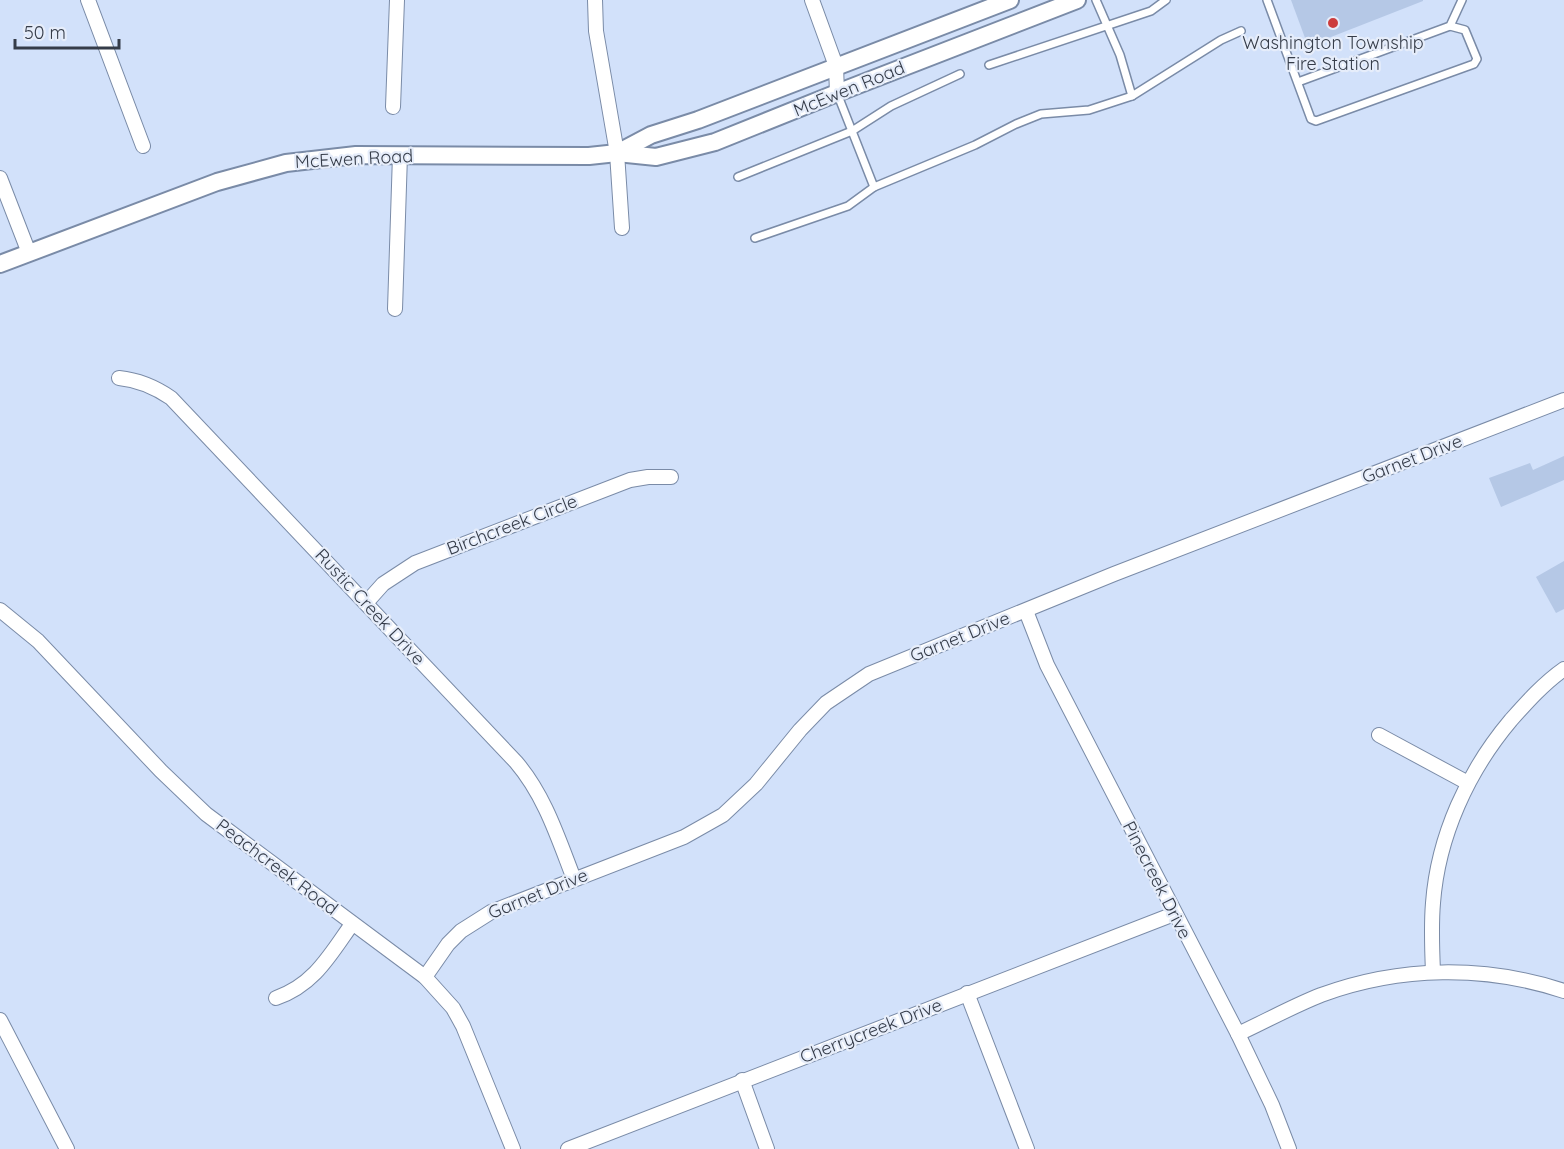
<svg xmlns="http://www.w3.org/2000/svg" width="1564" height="1149" viewBox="0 0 1564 1149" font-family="Quicksand,sans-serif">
<rect width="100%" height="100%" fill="#d2e1fa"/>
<g fill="#b5c8e6">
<path d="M1291,0H1423V1L1308,46Z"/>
<path d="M1564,456V480L1501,507L1489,478L1530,463L1533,470Z"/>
<path d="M1564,561V609L1556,613L1536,577Z"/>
</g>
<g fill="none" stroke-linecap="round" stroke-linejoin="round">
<defs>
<g id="service">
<path d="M1096,0L1120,55L1132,96"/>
<path d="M1267,0L1311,119L1316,121L1474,64L1477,59L1465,30L1450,26"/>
<path d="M989,65L1151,11L1166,0"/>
<path d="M1298,82L1450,26L1462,0"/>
<path d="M837,93L874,187"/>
<path d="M738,177L852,131L891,106L960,74"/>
<path d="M755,238L848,206L874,187L975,145L1016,124L1041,114L1089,110L1132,96L1221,40L1241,31"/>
</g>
<g id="minor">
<path d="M88,0L143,146"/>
<path d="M595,0L596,31L617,153L622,228"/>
<path d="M812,0L836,66L837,93"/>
<path d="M393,107L397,0"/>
<path d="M0,178L29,253"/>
<path d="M395,309L400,155"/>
<path d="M119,378C139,380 155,387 171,398L516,762C545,796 558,838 574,879"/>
<path d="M366,603L383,584L415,563L630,480L648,477H671"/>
<path d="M0,610L38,641L161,771L206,814L425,977L453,1008L463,1026L513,1149"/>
<path d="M1026,611L1047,665L1238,1034L1272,1105L1289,1149"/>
<path d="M1379,735L1468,783"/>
<path d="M1433,972C1432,949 1431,926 1433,903C1438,836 1468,771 1511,720C1527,702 1544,683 1564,669"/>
<path d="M425,977L448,944L461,931L491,912L684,837L723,815L756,784L800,730L826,703L869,674L1114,574L1564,400"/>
<path d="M967,993L1027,1149"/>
<path d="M276,998C314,985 330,955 352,924"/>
<path d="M0,1020L67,1149"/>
<path d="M1238,1034C1266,1021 1293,1006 1321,995C1400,966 1485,965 1564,991"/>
<path d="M742,1080L767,1149"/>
<path d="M568,1149L1174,914"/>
</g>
<g id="tertiary">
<path d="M617,153L651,135L698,120L1010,0"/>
<path d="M0,264L217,182L286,163L356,155L589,156L617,153L656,157L715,142L837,93L1077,0"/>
</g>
</defs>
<use href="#service" stroke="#7a8ba7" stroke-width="10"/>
<use href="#minor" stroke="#7a8ba7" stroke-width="16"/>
<use href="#tertiary" stroke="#7a8ba7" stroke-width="20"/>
<use href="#service" stroke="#fff" stroke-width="7"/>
<use href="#minor" stroke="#fff" stroke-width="14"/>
<use href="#tertiary" stroke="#fff" stroke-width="16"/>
</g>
<circle fill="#cc3d3d" stroke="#e6edfa" stroke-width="2" cx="1333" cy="23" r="6"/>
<g text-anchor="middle" stroke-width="4.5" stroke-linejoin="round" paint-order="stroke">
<g font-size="18" fill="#353c49" stroke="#e6edfa">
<text x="1333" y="49">Washington Township<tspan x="1333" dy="21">Fire Station</tspan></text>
</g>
<g font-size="18" fill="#353c49" stroke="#e6edfa">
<text transform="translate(849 89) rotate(-22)" y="6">McEwen Road</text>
<text transform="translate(354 159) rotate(-3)" y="6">McEwen Road</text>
<text transform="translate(1412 459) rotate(-21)" y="6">Garnet Drive</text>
<text transform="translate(512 525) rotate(-21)" y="6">Birchcreek Circle</text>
<text transform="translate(370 607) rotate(47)" y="6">Rustic Creek Drive</text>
<text transform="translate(960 637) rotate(-22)" y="6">Garnet Drive</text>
<text transform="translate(277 867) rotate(37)" y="6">Peachcreek Road</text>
<text transform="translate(1157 880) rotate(63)" y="6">Pinecreek Drive</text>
<text transform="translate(538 894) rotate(-22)" y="6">Garnet Drive</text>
<text transform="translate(871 1031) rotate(-21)" y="6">Cherrycreek Drive</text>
</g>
</g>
<path d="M15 39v9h104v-9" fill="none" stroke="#353c49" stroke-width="3"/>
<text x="24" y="39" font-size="18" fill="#353c49" stroke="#e6edfa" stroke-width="4.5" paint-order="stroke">50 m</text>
</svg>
